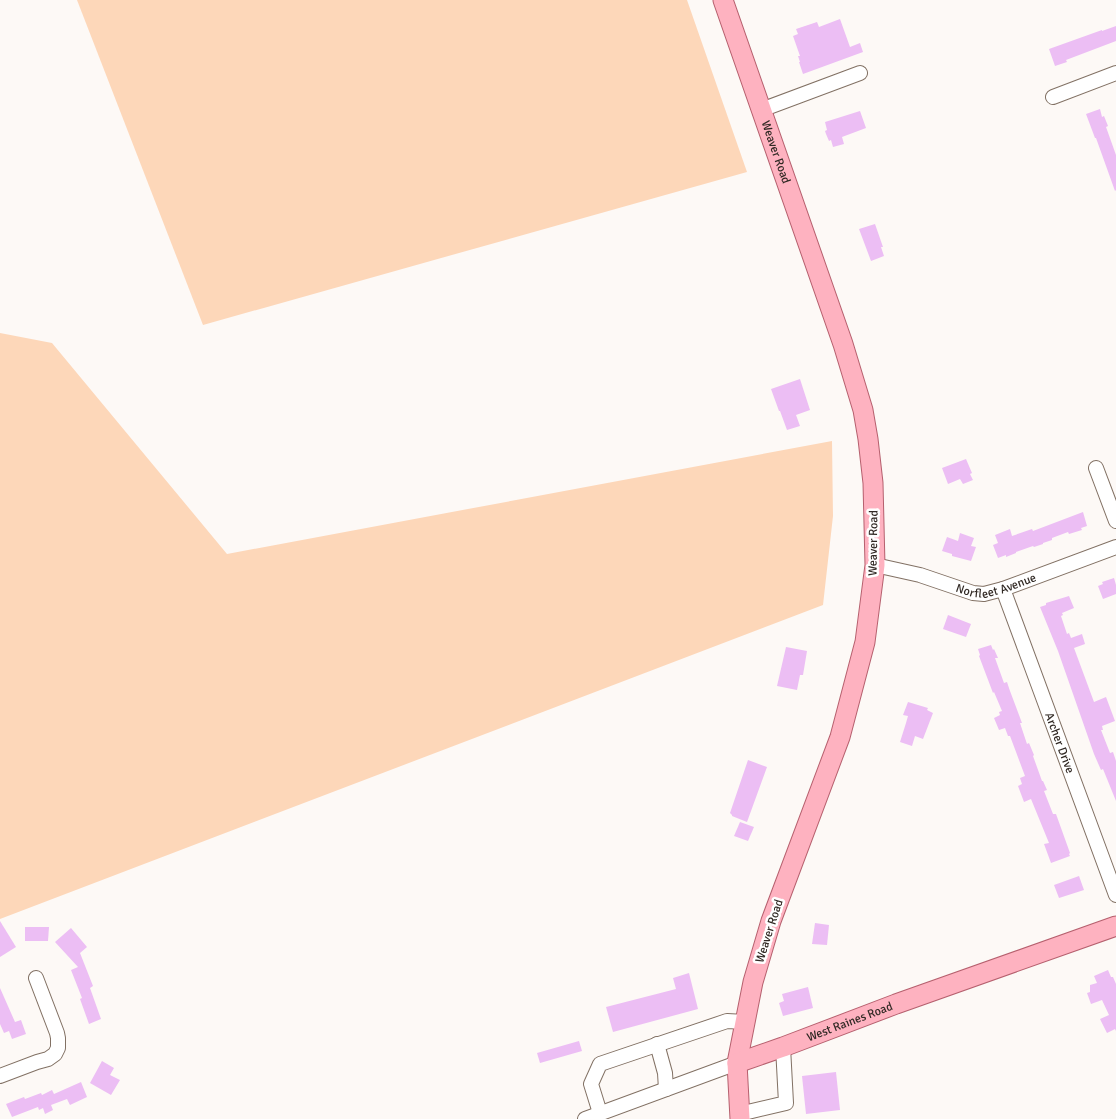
<svg xmlns="http://www.w3.org/2000/svg" width="1116" height="1119" viewBox="0 0 1116 1119" font-family="Signika,sans-serif">
<rect width="100%" height="100%" fill="#fdf9f6"/>
<g fill="#fdd7b9">
<path d="M77,0H687L747,172L203,325Z"/>
<path d="M0,333L52,343L227,554L832,441L833,516L823,605L0,919Z"/>
</g>
<g fill="#ecbef4">
<path d="M840,19L850,47L860,43L863,52L803,74L799,62H800L798,56H800L793,36L798,34L796,29L817,22L819,27Z"/>
<path d="M1116,26V41L1066,60L1067,62L1055,66L1049,49L1102,30V31Z"/>
<path d="M1100,109L1102,117L1104,116L1108,126L1106,127L1116,155V190L1115,191L1096,138H1095L1086,114Z"/>
<path d="M860,111L866,128L842,137L844,144L833,147L831,140L829,141L826,134L825,131L827,130L825,122Z"/>
<path d="M875,224L883,247H881L884,256L871,261L859,229Z"/>
<path d="M800,379L810,410L796,415L800,426L787,430L780,411H779L771,389Z"/>
<path d="M966,459L972,473L970,474L973,480L963,484L960,479L948,484L942,468Z"/>
<path d="M1083,512L1087,526L1081,528L1082,530L1069,534L1068,532L1052,538V540L1043,543V544L1034,547L1033,546L1016,552V553L1006,557V555L998,558L993,545L998,543L995,535L1010,529L1012,536L1032,529L1033,531Z"/>
<path d="M960,533L974,538L971,546L976,547L971,561L952,556V554L942,551L947,537L958,541Z"/>
<path d="M1114,578L1116,585V594L1103,599L1098,586L1103,584L1102,582Z"/>
<path d="M1069,596L1074,608L1062,613L1063,615L1061,616L1067,634L1069,633L1071,638L1082,634L1085,644L1074,648L1094,702L1106,697L1115,721L1102,726L1103,730H1101L1110,753L1113,752L1116,761V801L1103,769L1101,770L1094,754L1058,651L1040,607L1046,605V603Z"/>
<path d="M948,615L971,624L966,637L943,629Z"/>
<path d="M991,645L993,650L994,649L998,658H995L1004,683L1007,682L1010,691L1022,723H1020L1027,744L1029,743L1034,755L1033,756L1042,781H1043L1047,790L1044,791L1053,814H1056L1070,853L1069,854L1070,856L1051,863L1044,844L1049,843L1031,799L1024,802L1018,786L1022,784L1020,778L1025,776L1010,736H1008L1005,728L999,730L994,718L1000,715L999,712L1002,711L994,692L993,693L979,656L980,655L978,649Z"/>
<path d="M786,647L807,651L803,675H800L797,690L777,686Z"/>
<path d="M908,702L928,708L927,710L933,713L923,739L915,736L912,746L900,742L906,723L908,716L903,715Z"/>
<path d="M748,760L767,767L747,822L732,816V815L730,813Z"/>
<path d="M740,822L754,827L748,841L734,836Z"/>
<path d="M1079,876L1084,890L1059,898L1054,885Z"/>
<path d="M0,921L16,947L0,957Z"/>
<path d="M815,923L829,925L827,945L812,944Z"/>
<path d="M25,927H49L48,941H25Z"/>
<path d="M71,928L87,947L80,953L93,986L90,988L101,1019L89,1024L80,999L82,998L71,970L78,967L55,942Z"/>
<path d="M1108,970L1111,977H1113L1116,984V1031L1115,1029L1107,1033L1100,1019L1109,1015L1102,1000L1091,1004L1087,993L1090,992V985L1097,983L1094,976Z"/>
<path d="M689,973L698,1009L613,1032L606,1007L676,989L673,978Z"/>
<path d="M808,987L813,1008L783,1016L779,1003L784,1001L782,994Z"/>
<path d="M0,988L15,1022L21,1020L26,1034L12,1039L9,1031L4,1033L0,1024Z"/>
<path d="M579,1041L582,1051L540,1063L537,1053Z"/>
<path d="M102,1061L114,1068L110,1075L120,1080L111,1095L90,1083Z"/>
<path d="M836,1072L840,1110L806,1114L802,1076Z"/>
<path d="M81,1082L87,1097L70,1105L67,1099L51,1105L53,1110L45,1114L43,1108L39,1110L38,1107L12,1117L6,1104L24,1097L25,1099L41,1093L42,1095L52,1090L54,1094Z"/>
</g>
<g fill="none" stroke-linecap="round" stroke-linejoin="round">
<defs>
<g id="minor">
<path d="M1053,97L1116,73"/>
<path d="M761,110L860,73"/>
<path d="M1096,468L1116,521"/>
<path id="s1" d="M875,565L920,575L973,593L984,594L1003,589L1116,547"/>
<path id="s2" d="M1003,589L1116,895"/>
<path d="M657,1044L665,1073L666,1089"/>
<path d="M0,1076L37,1062L48,1059L55,1054L58,1048V1038L57,1033L36,978"/>
<path d="M600,1113L591,1084L600,1064L727,1021L745,1022"/>
<path d="M739,1114L786,1103L783,1047"/>
<path d="M585,1119L737,1063"/>
</g>
<g id="major">
<path id="s3" d="M723,0L843,344L863,410L868,439L873,483L875,565L865,642L840,737L771,921L753,982L737,1063L740,1119"/>
<path id="s4" d="M737,1063L783,1047L896,1004L1116,926"/>
</g>
</defs>
<use href="#minor" stroke="#827164" stroke-width="16"/>
<use href="#major" stroke="#b6606e" stroke-width="21"/>
<use href="#minor" stroke="#fff" stroke-width="14"/>
<use href="#major" stroke="#feb2c0" stroke-width="19"/>
</g>
<g text-anchor="middle" stroke-width="5" stroke-linejoin="round" paint-order="stroke">
<g font-size="12" fill="#312924" stroke="#fff">
<text dy="4" stroke="none"><textPath href="#s3" startOffset="161">Weaver Road</textPath></text>
<text transform="translate(873 543) rotate(-89)" y="4">Weaver Road</text>
<text dy="4" stroke="none"><textPath href="#s1" startOffset="126">Norfleet Avenue</textPath></text>
<text dy="4" stroke="none"><textPath href="#s2" startOffset="164">Archer Drive</textPath></text>
<text transform="translate(769 931) rotate(-72)" y="4">Weaver Road</text>
<text dy="4" stroke="none"><textPath href="#s4" startOffset="120">West Raines Road</textPath></text>
</g>
</g>
</svg>
